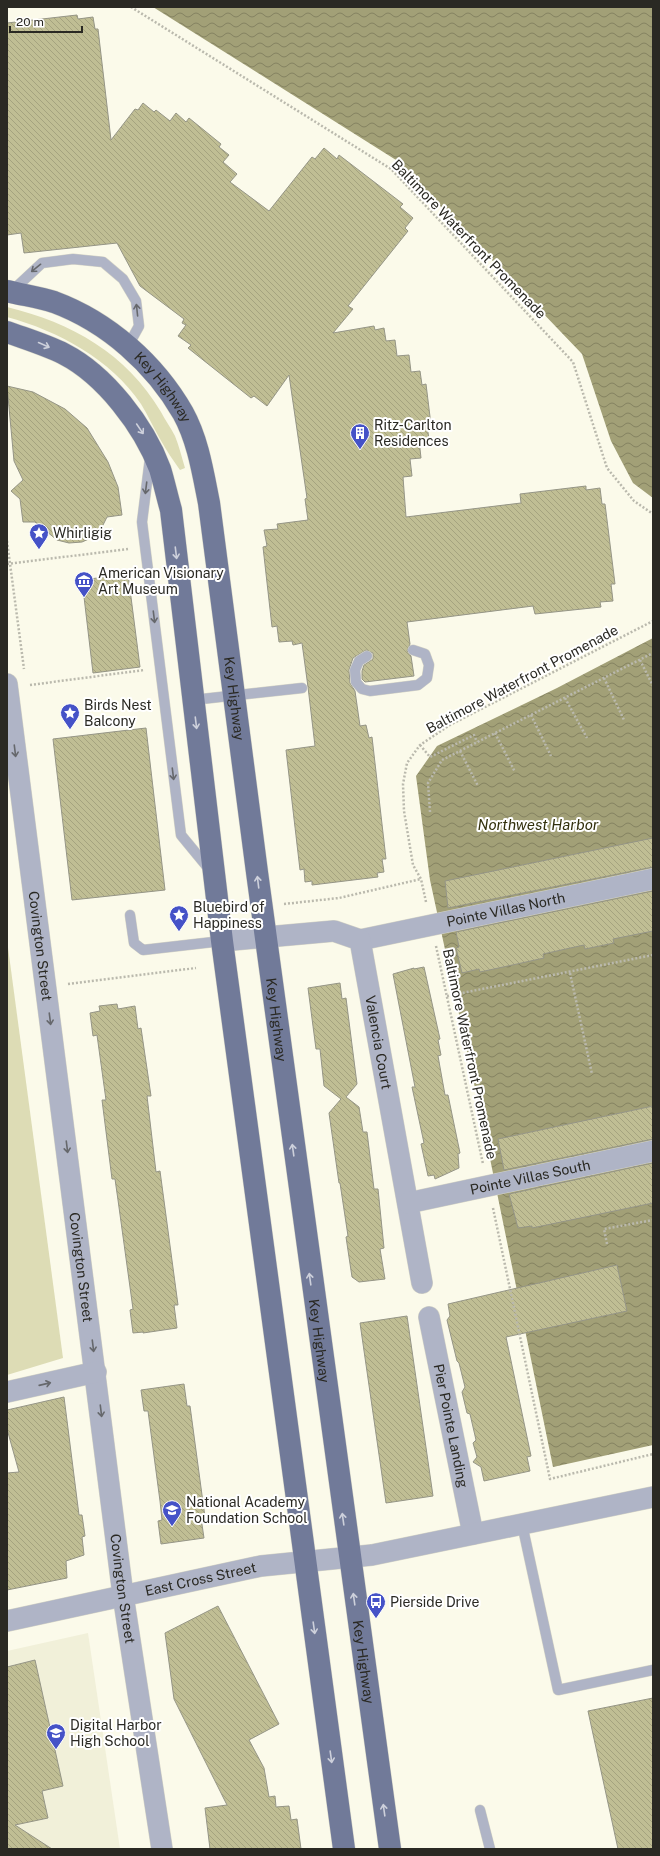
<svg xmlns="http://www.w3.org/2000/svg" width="660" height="1856" viewBox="0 0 660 1856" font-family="'Public Sans',sans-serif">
<defs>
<pattern id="water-waves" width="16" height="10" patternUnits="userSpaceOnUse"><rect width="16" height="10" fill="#a2a077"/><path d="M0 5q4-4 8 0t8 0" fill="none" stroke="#848261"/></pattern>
<pattern id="building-back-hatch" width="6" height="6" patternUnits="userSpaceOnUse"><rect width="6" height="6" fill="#c0be94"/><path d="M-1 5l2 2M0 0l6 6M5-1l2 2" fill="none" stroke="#a5a37f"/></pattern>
</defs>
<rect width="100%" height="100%" fill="#fbfaea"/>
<path fill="#f1f0d9" d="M88,1633L120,1849H7V1651Z"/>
<g fill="#dddcb5">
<path d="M7,307C72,323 126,353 161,412C165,420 171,428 175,436C179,446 182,458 185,468L180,470C173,460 166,450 160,439C153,427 148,415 141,404C111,359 58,331 7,317Z"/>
<path d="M7,940L63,1358L7,1375Z"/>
</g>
<g fill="url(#water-waves)">
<path d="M153,7H653V498L633,483L611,441L582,354L396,160Z"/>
<path d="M653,638V1445L553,1467L486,1139L430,880L416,776L437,746L557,688Z"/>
</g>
<g fill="url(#building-back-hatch)" stroke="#959586">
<path d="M77,15L78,19L93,17L95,29H98L111,140L135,109L138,110L143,103L154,112L156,110L170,121L176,113L186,122L189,118L221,144L219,147L229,155L223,162L237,174L230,182L269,211L312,157L315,159L324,148L337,159L339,155L403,204L400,207L413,218L405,228L408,231L348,306L353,309L333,333L374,326L375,330L384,328L386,341L395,340L397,356L409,355L411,372L420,371L422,385L426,384L431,425L427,426L429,439L419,440L421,458L410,459L412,476L403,477L406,517L521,503L520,494L586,486V490L600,488L602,504H605L615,584H611L613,601L600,602L601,607L535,614L533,606L407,622L410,644L407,651L411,656L414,676L365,682L362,679V671L364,665L373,659V653L366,650L353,658L349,670L350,683L355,691L360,726L366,725L369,738L372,737L386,859H382L384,872L377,873L378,877L312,885V881L305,882L304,869L300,870L286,750L315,746L308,687L302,643L293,645L292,641L279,642L277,626L272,627L263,547L267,546L264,530L278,529L277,524L308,520L305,499L307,498L289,375L267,406L254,396L251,398L188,348L191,345L178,336L186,325L182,323L184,319L140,286L117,243L24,253L21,233L7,235V23Z"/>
<path d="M7,386L33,392L65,409L87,428L108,462L118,487L122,515L107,517L101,529L91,538L82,542L69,543L57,540L35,522H23L20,499L11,491L23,480L14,461Z"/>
<path d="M128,574L140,667L93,673L82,580Z"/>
<path d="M146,728L165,890L72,900L53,739Z"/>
<path d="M653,838V867L448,908L445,881Z"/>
<path d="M653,891V931L613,939L614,943L585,949L584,945L543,954L544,958L517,964L480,972L479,969L462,973L456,948L459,947L456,932Z"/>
<path d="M424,967L440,1039L438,1040L441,1055L438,1056L445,1095H448L460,1153L458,1154L459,1168L435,1179L434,1175L428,1176L421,1144L424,1143L412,1087H415L393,974L414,968V969Z"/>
<path d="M340,983L342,999L346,998L357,1084L346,1097L359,1107L363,1132H367L374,1189H378L384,1248L380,1249L385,1279L359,1282L352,1277L346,1237L348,1236L340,1183H339L329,1113L341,1099L324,1086L320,1049H316L308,988Z"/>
<path d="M117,1004L118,1009L135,1006L138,1029L141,1028L151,1096H147L156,1172L160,1171L178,1305H174L177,1328L143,1333V1332L133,1333L130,1310L133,1309L118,1200L115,1179H112L102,1100H106L97,1035L93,1036L90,1013L100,1011L99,1006Z"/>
<path d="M653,1106V1139L504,1170L498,1139Z"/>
<path d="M653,1163V1203L532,1228V1226L518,1228L509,1194Z"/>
<path d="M617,1265L627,1311L506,1337L531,1456L527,1457L530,1471L484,1481L481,1467L473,1462L477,1457L473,1443L476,1440L470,1414L467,1413L462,1392L465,1387L459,1363L457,1361L447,1320L450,1316L448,1304Z"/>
<path d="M407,1316L433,1496L386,1503L360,1323Z"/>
<path d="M184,1384L187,1406H190L202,1495L205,1517L201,1518L204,1538L161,1544L158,1521L162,1520L160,1501L148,1411H144L141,1390Z"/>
<path d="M64,1397L79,1515H82L85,1536L82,1537L84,1555L66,1561L67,1578L7,1590V1473L19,1472L7,1429V1410Z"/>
<path d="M218,1606L279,1724L249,1740L264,1768L269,1797L275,1796L276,1807L289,1806L291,1820L297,1819L301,1849H210L205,1808L227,1805L174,1699L165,1633Z"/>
<path d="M35,1660L63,1786L42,1791L48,1818L15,1825L52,1849H7V1667Z"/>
<path d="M653,1698V1849H618L588,1711Z"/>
</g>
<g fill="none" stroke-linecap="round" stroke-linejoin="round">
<defs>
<g id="service">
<path d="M11,292L42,263L73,259L103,262L123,279L136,301L139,326L128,346"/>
<path d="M150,458L142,522L181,835L209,869"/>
<path d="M367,656L359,661L355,670L356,682L362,689L370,691L418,685L427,678L429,665L425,654L413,650"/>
<path d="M193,700L302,688"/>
<path d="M130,915L134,943L143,950L222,941"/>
<path d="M522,1524L558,1690L653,1670"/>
<path d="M480,1810L490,1849"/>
</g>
<g id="minor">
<path id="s1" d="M7,684L123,1595L162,1849"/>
<path id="s2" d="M360,940L653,879"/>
<path id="s3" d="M222,941L334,931L360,940L422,1283"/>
<path id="s4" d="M408,1203L653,1151"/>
<path id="s5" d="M429,1317L473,1534"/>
<path d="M7,1392L96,1372"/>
<path id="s6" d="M7,1621L261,1566L372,1555L653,1497"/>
</g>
<g id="primary">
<path id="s7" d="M7,291C22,295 39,297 54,302C108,322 155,364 183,413C198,440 203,473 209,503C267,952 326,1401 390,1849"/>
<path d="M7,332C26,339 46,345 64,354C105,375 144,426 160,469C164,482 167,496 171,510L222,941L344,1849"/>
</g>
</defs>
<use href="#service" stroke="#d5d4c6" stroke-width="11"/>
<use href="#minor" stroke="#d5d4c6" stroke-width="22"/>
<use href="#primary" stroke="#d5d4c6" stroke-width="23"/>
<g stroke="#bab9ad" stroke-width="2.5" stroke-dasharray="2 2" stroke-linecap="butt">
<path d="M131,7L391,169L573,362L607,468L634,501L653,514"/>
<path d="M7,541L24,669"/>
<path d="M7,564L128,549"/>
<path d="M640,660L653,686"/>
<path d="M604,678L624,720"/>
<path d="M30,685L144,670"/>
<path d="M565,698L587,738"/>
<path d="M531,715L551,756"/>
<path d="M495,733L515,772"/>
<path d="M420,745L430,757L474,735L477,742"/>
<path d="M460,751L478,786"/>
<path d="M430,812L428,783L442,760L653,653"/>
<path d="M426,902L421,879L413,865L404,811L403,784L407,763L420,745L450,725L653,621"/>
<path d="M284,904L339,898L421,879"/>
<path d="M436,946L483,1164"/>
<path d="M570,973L592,1074"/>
<path d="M68,984L196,968"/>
<path d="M447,996L653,955"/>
<path d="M493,1208L550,1479L653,1454"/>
<path d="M607,1244L604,1229L653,1220"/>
</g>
<use href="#service" stroke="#afb4c6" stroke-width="10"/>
<use href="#minor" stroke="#afb4c6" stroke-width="21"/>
<use href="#primary" stroke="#717a99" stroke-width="22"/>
</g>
<defs><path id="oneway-shaft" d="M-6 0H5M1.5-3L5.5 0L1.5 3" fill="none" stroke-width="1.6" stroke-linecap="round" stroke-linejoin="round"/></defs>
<g stroke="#66686c">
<use href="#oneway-shaft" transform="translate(36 268) rotate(141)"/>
<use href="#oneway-shaft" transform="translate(137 310) rotate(-96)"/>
<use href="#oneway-shaft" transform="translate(146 488) rotate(97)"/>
<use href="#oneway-shaft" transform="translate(154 617) rotate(83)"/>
<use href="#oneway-shaft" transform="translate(15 751) rotate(83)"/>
<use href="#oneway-shaft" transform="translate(173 774) rotate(83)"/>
<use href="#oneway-shaft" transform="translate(50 1019) rotate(83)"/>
<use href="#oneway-shaft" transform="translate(67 1147) rotate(83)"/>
<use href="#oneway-shaft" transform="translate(93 1346) rotate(83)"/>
<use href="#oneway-shaft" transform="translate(45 1384) rotate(-13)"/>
<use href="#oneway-shaft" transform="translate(101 1411) rotate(83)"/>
</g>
<g stroke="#cdd0db">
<use href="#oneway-shaft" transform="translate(44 345) rotate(24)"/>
<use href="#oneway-shaft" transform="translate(140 429) rotate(56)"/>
<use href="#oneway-shaft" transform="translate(176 553) rotate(83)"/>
<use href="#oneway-shaft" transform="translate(196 723) rotate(83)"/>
<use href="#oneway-shaft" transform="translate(258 882) rotate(-97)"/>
<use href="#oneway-shaft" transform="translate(293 1150) rotate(-98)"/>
<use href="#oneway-shaft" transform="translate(310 1279) rotate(-98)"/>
<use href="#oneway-shaft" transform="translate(343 1519) rotate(-98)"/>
<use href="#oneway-shaft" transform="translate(354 1599) rotate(-98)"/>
<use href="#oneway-shaft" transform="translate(314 1628) rotate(82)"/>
<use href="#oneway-shaft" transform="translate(331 1757) rotate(82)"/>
<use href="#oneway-shaft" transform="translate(384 1810) rotate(-98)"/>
</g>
<defs>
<symbol id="building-pin" viewBox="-11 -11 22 30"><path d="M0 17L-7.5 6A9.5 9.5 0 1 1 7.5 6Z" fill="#4552c7" stroke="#fff"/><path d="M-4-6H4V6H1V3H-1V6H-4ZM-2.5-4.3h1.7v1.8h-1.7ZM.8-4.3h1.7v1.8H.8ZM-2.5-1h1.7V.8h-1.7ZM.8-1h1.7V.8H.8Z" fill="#fff"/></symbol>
<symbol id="sight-pin" viewBox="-11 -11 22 30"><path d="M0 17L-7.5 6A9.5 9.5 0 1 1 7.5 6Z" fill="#4552c7" stroke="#fff"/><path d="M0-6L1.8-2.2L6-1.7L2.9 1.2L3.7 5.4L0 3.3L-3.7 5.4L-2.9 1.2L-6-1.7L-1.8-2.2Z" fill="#fff"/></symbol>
<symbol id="museum-pin" viewBox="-11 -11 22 30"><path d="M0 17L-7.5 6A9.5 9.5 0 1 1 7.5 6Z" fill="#4552c7" stroke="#fff"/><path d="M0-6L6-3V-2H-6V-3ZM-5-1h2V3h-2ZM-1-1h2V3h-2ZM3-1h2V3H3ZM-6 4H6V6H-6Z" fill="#fff"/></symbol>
<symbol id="school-pin" viewBox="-11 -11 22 30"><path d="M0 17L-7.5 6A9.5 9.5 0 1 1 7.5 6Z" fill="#4552c7" stroke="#fff"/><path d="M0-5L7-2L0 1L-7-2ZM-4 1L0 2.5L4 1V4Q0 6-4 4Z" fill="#fff"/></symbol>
<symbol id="bus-pin" viewBox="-11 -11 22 30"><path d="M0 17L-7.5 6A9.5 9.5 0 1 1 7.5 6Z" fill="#4552c7" stroke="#fff"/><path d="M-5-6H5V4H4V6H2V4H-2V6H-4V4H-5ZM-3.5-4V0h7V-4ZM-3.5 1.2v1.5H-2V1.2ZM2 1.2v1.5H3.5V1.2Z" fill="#fff"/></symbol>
</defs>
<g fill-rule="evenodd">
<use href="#building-pin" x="349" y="422" width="22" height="30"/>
<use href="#sight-pin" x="28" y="522" width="22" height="30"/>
<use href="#museum-pin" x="73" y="570" width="22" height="30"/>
<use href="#sight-pin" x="59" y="702" width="22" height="30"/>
<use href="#sight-pin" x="168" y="904" width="22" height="30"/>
<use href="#school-pin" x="161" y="1499" width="22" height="30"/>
<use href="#bus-pin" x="365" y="1591" width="22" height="30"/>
<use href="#school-pin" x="45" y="1722" width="22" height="30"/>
</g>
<g text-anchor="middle" stroke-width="4" stroke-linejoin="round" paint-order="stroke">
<g font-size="14" fill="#2a2923" stroke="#fff">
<text transform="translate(469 239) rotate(46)" y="5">Baltimore Waterfront Promenade</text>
<text dy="5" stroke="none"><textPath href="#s7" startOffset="189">Key Highway</textPath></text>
<text transform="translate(522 679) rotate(-28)" y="5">Baltimore Waterfront Promenade</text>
<text dy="5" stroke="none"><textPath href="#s7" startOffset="513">Key Highway</textPath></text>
<text dy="5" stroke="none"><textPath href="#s2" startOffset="149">Pointe Villas North</textPath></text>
<text dy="5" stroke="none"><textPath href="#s1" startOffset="264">Covington Street</textPath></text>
<text dy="5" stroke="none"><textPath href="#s7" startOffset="837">Key Highway</textPath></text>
<text dy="5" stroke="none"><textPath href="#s3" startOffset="244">Valencia Court</textPath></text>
<text transform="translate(470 1054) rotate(78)" y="5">Baltimore Waterfront Promenade</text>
<text dy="5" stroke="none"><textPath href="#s4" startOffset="125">Pointe Villas South</textPath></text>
<text dy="5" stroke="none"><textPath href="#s1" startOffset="588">Covington Street</textPath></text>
<text dy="5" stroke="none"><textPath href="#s7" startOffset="1161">Key Highway</textPath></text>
<text dy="5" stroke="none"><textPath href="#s5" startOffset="111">Pier Pointe Landing</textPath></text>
<text dy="5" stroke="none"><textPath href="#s6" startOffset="198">East Cross Street</textPath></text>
<text dy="5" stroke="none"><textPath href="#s1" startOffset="912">Covington Street</textPath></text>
<text dy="5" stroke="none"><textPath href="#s7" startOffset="1485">Key Highway</textPath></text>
</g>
<g font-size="14" fill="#2a2923" stroke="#fff" text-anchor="start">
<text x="374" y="430">Ritz-Carlton<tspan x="374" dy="16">Residences</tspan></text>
<text x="53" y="538">Whirligig</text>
<text x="98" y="578">American Visionary<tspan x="98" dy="16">Art Museum</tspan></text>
<text x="84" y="710">Birds Nest<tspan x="84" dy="16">Balcony</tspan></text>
<text x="193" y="912">Bluebird of<tspan x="193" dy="16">Happiness</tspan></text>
<text x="186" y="1507">National Academy<tspan x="186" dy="16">Foundation School</tspan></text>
<text x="390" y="1607">Pierside Drive</text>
<text x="70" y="1730">Digital Harbor<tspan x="70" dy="16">High School</tspan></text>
</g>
<g font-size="15" font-style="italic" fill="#32300c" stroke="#fff">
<text x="538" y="830">Northwest Harbor</text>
</g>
</g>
<rect width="660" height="1856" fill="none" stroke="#2a2923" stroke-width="16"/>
<path d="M10 26v6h72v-6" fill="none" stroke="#2a2923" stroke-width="2"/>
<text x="16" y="26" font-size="12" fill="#2a2923" stroke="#ffffff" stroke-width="3" paint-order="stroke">20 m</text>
</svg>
